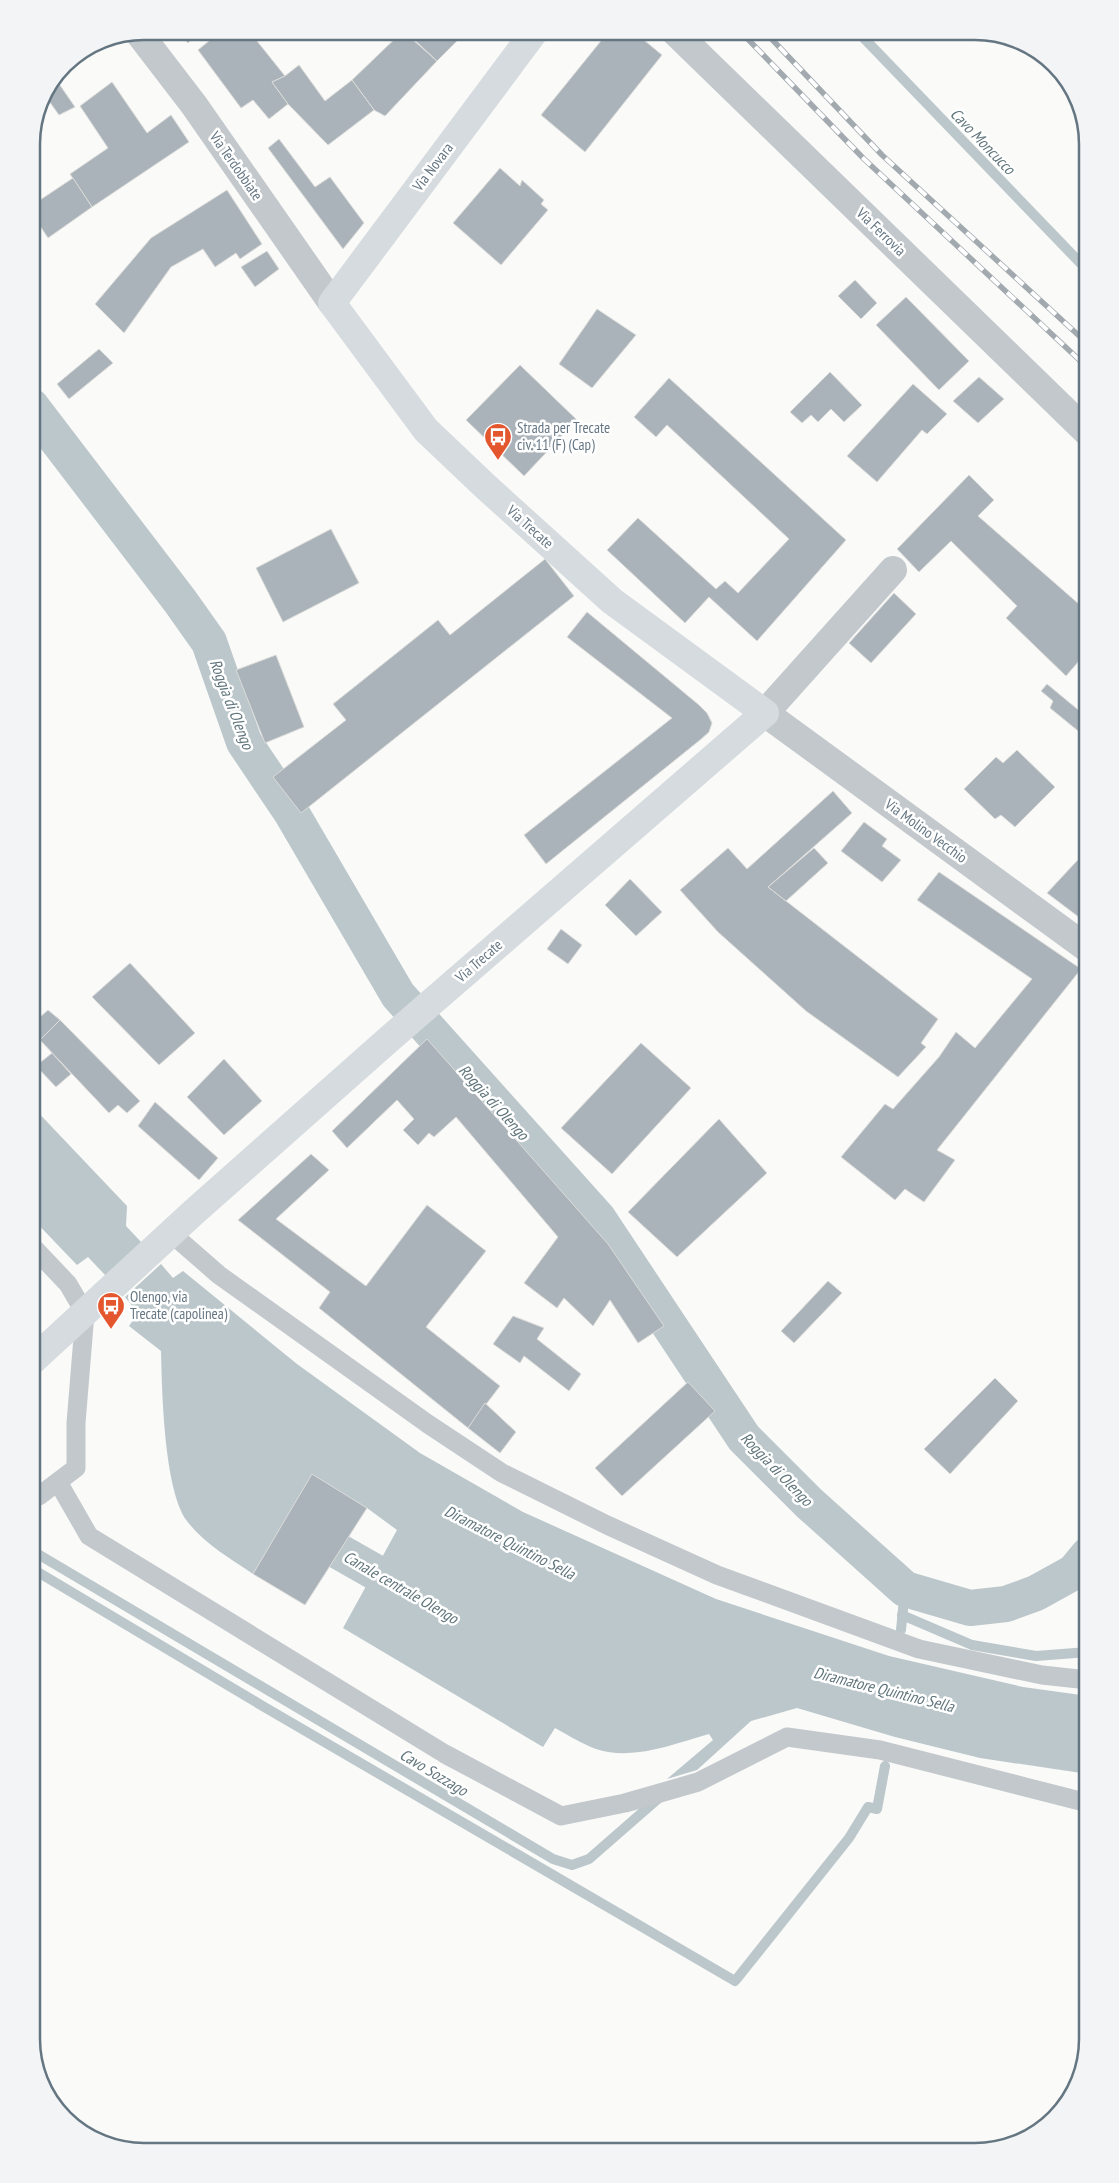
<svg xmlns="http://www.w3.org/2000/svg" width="1119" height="2183" viewBox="0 0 1119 2183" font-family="'PT Sans Narrow',sans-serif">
<rect width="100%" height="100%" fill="#fafaf8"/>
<g fill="#bbc7cb">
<path d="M31,1105L127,1206L126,1226L142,1243L106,1276L88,1257L77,1265L31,1217Z"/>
<path d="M161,1264L173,1278L183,1271L297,1364L420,1453L523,1512L716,1599L889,1656L1023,1687L1088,1696V1774L980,1758L895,1737L797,1708L751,1721L697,1770L667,1779L713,1740L709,1734C673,1744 634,1761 596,1749C582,1744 568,1735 555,1728L543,1747L343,1628L397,1530L367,1508L312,1475L253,1574C230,1558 204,1544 187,1521C164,1490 162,1391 161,1351L129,1326L138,1313L125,1297Z"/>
</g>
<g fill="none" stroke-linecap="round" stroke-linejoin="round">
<g stroke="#bbc7cb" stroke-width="10">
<path d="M857,31L1088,271"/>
<path d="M31,1550L553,1859L572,1865L589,1859L660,1797"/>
<path d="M31,1568L266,1708L735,1981L849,1838L868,1807L877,1809L885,1766"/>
<path d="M902,1615L972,1645L1036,1656L1088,1652"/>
<path d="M901,1630L905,1589"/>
</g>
<g stroke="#bbc7cb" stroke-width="36">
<path d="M31,406L180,601L209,642L244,742L291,812L398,995L598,1218L744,1438L809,1503L905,1589L970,1608L1006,1604L1036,1593L1074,1572L1088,1555"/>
<path d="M296,1527L417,1596"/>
</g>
</g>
<g fill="#aab3b9" stroke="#dcdcda">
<path d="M177,31H201L188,43Z"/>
<path d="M221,31H249L285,76L272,82L288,104L269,119L253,100L241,108L198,50Z"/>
<path d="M403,31L437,61L385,116L374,110L352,80Z"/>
<path d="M405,31H467L437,61Z"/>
<path d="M609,31H633L662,55L585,152L541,115Z"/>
<path d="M299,65L325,101L352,80L374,110L328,145L288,104L272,82L285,76Z"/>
<path d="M55,78L75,107L59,115L44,94Z"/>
<path d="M112,82L147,133L171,115L189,142L92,207L70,174L108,148L80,106Z"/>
<path d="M279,139L315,187L330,177L364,223L343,249L268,148Z"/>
<path d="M500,168L520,186L522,180L544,200L541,204L548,210L501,265L453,223Z"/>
<path d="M73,178L92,207L48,238L31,212V206Z"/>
<path d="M227,190L262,244L240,259L236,253L215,267L203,249L171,267L124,333L95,304L151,238Z"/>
<path d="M267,251L279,269L255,287L241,267Z"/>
<path d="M855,280L877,303L861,319L838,296Z"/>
<path d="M906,297L969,361L939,390L876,325Z"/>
<path d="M597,309L636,335L592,388L559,364Z"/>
<path d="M99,349L113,363L69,399L57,384Z"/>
<path d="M520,365L577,420L524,476L466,420Z"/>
<path d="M830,372L862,405L844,422L831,409L818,422L811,415L802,423L790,412Z"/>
<path d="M979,377L1004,399L978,423L953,401Z"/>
<path d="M669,378L846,540L757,641L709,597L685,623L607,550L638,518L716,589L725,581L738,593L789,539L667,425L656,437L634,417Z"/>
<path d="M913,384L947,414L927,434L922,430L877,482L847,456Z"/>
<path d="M969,475L994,500L978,516L1088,612V656L1085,654L1066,676L1006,618L1017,606L951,541L919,572L897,549Z"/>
<path d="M331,529L359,583L283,622L256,568Z"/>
<path d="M545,559L574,596L301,813L273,777L346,720L333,704L438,620L450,635Z"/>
<path d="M894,593L916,614L871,663L849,643Z"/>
<path d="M587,612L699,705L707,713L712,723L709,732L700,740L546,864L524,835L672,718L567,637Z"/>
<path d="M276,655L304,727L265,743L236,670Z"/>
<path d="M1047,684L1088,718V739L1050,708L1053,701L1041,691Z"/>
<path d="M1017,750L1055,787L1015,827L1001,815L995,819L964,789L996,757L1003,763Z"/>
<path d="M833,791L852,813L768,887L938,1019L921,1043L926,1047L898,1077L806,1011L718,932L680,890L728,848L747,869Z"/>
<path d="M864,822L887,839L882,846L901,860L882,882L841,851Z"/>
<path d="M814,848L828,863L786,901L768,887Z"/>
<path d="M1088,849V924L1047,893Z"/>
<path d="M939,872L1081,969L937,1150L955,1160L924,1202L905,1189L895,1200L841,1157L885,1104L893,1109L939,1057L956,1032L975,1048L1032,979L917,900Z"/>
<path d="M630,879L662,912L636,936L605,905Z"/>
<path d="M561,929L582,945L568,964L547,949Z"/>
<path d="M130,963L195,1033L159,1065L92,997Z"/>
<path d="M48,1010L60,1020L40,1040L31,1029V1025Z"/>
<path d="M60,1020L140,1101L127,1113L118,1105L109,1113L40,1040Z"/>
<path d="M427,1039L608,1244L664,1326L638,1343L610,1300L593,1326L564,1298L557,1308L524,1283L558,1237L456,1117L434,1137L429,1133L418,1145L403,1130L414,1119L397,1100L347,1148L332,1131Z"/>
<path d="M641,1043L691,1088L612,1174L561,1128Z"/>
<path d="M52,1053L71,1074L56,1087L36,1066Z"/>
<path d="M224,1059L262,1101L224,1135L187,1097Z"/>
<path d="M155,1102L218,1158L199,1180L138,1126Z"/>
<path d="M719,1119L767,1173L677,1257L628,1212Z"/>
<path d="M311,1154L329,1170L276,1219L366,1286L427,1205L486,1251L426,1327L500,1386L468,1428L319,1308L330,1292L238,1220Z"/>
<path d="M828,1281L842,1293L794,1343L781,1331Z"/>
<path d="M513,1316L544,1328L537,1339L581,1374L569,1391L524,1356L520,1363L493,1344Z"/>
<path d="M995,1378L1018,1401L950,1474L924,1449Z"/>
<path d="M688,1382L715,1411L622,1496L595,1468Z"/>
<path d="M485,1403L516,1432L500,1453L468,1428Z"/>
<path d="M312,1474L367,1508L305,1605L253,1574Z"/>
</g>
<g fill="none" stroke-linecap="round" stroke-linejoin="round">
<g stroke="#c3c8cc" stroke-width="19">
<path d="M172,1234L219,1275L428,1424L502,1473L607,1525L717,1575L919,1649L1042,1675L1088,1680"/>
<path d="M58,1482L89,1536L445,1754L561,1816L625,1803L698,1782L787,1737L880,1750L1088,1803"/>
<path d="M31,1491L39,1496L76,1468V1423L85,1313L68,1284L31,1245"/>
</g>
<g stroke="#c3c8cc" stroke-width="28">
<path d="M674,31L1088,433"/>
<path d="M893,570L765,713L1088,949"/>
</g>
<path stroke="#c3c8cc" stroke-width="28" d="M138,32L194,105L332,303"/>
<path stroke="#d6dbdf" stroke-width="28" d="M31,1362L195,1211L388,1040L765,713L612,601L485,486L426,430L332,303L535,31"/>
<defs>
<g id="rail">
<path d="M740,31L864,159L1088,368"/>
<path d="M764,31L882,155L1088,344"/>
</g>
</defs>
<use href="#rail" stroke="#a2aab0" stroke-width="5.5"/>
<use href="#rail" stroke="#fff" stroke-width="4" stroke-dasharray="11" stroke-linecap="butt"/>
</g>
<defs>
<symbol id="bus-pin" viewBox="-11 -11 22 30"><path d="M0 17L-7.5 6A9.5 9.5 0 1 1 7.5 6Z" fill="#e4572e" stroke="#fff"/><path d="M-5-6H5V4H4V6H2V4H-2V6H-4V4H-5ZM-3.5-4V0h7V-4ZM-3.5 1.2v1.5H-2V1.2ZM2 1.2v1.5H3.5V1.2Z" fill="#fff"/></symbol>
</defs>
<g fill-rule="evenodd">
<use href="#bus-pin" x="482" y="421" width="32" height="43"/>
<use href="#bus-pin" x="95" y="1290" width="32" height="43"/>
</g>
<g text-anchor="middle" stroke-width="5" stroke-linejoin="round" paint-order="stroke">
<g font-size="15" fill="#657683" stroke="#fff">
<text transform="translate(236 166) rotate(55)" y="5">Via Terdobbiate</text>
<text transform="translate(433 167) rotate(-53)" y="5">Via Novara</text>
<text transform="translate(881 232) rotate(44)" y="5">Via Ferrovia</text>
<text transform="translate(530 527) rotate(42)" y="5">Via Trecate</text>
<text transform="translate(926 831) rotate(36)" y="5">Via Molino Vecchio</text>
<text transform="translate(479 961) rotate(-41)" y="5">Via Trecate</text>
</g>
<g font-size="15" fill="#657683" stroke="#fff" text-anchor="start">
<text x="517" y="433">Strada per Trecate<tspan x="517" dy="17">civ. 11 (F) (Cap)</tspan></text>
<text x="130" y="1302">Olengo, via<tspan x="130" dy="17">Trecate (capolinea)</tspan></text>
</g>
<g font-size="16" font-style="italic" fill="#60757c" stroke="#fff">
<text transform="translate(983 141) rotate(46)" y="6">Cavo Moncucco</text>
<text transform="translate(232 704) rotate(69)" y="6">Roggia di Olengo</text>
<text transform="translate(494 1102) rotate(48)" y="6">Roggia di Olengo</text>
<text transform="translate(777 1469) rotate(46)" y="6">Roggia di Olengo</text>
<text transform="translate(510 1542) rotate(27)" y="6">Diramatore Quintino Sella</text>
<text transform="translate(401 1587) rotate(30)" y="6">Canale centrale Olengo</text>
<text transform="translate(884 1689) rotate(14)" y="6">Diramatore Quintino Sella</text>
<text transform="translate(434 1772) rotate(31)" y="6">Cavo Sozzago</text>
</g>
</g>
<path d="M0 0H1119V2183H0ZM144 40H975A104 104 0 0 1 1079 144V2039A104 104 0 0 1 975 2143H144A104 104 0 0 1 40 2039V144A104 104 0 0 1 144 40Z" fill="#f3f4f5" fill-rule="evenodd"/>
<path fill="none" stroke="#657683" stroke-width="2.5" d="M144 40H975A104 104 0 0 1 1079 144V2039A104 104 0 0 1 975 2143H144A104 104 0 0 1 40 2039V144A104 104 0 0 1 144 40Z"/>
</svg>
